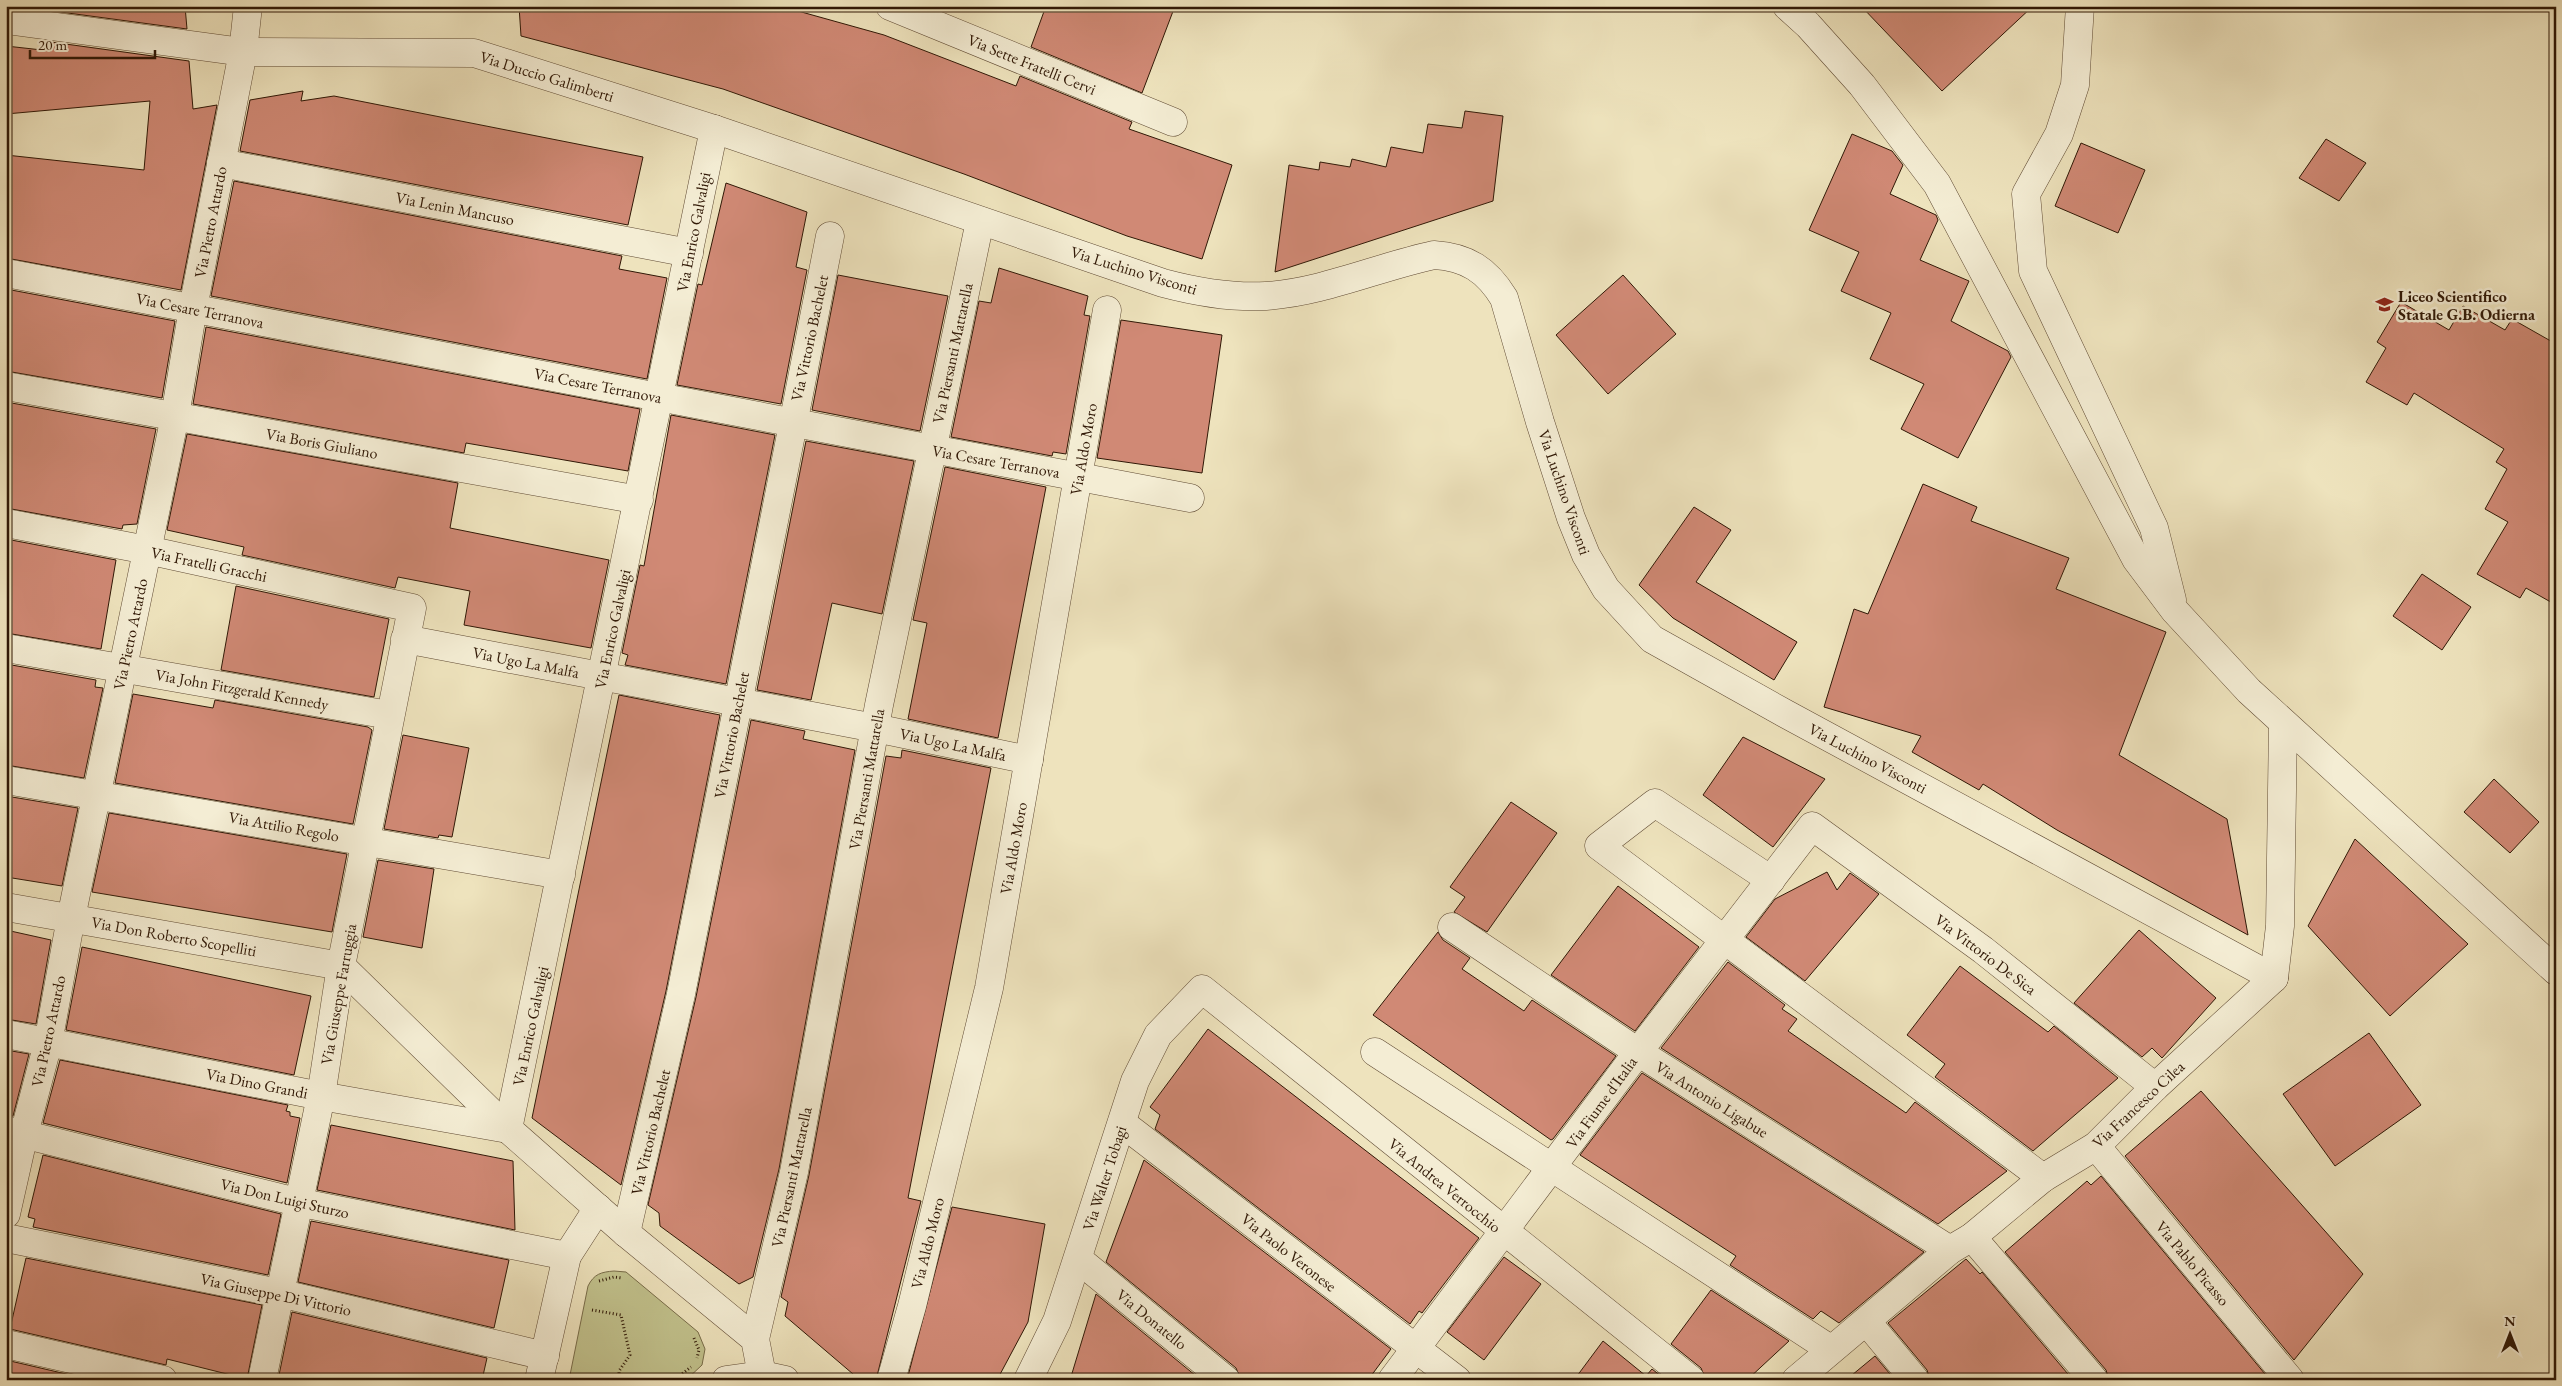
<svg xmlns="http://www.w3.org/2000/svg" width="2562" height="1386" viewBox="0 0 2562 1386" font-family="'EB Garamond',serif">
<rect width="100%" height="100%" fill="#eee3bd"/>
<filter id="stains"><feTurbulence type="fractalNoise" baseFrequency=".004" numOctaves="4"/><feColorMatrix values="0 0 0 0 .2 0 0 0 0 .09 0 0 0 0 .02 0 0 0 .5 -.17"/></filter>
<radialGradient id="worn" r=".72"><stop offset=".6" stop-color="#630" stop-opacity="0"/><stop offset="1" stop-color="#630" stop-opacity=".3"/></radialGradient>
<path fill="#c1c18c" stroke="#786c49" d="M614,1271L626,1272L698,1332L705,1349L702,1365L686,1380H569L588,1286C594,1274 601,1272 614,1271Z"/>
<g fill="#d08975" stroke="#301806">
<path d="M54,6H185L187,29L53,11Z"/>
<path d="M519,6H780L884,35L1016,86L1020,76L1132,122L1129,129L1232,165L1202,259L1127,236L964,174L723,89L521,36Z"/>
<path d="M1046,6H1175L1142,93L1031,47Z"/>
<path d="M1861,6H2033L1942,91Z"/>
<path d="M51,42L189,61L193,109L217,105L181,290L6,258V155L144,170L150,101L6,114V46L51,51Z"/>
<path d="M303,91L301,101L334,96L643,157L628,225L240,151L250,100Z"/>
<path d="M1465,111L1503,116L1493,201L1275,272L1289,165L1319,170L1320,162L1350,167L1352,159L1386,167L1391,147L1423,153L1428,124L1462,128Z"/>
<path d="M1852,134L1892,151L1903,165L1890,194L1936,215L1938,220L1920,260L1969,281L1951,321L2008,351L2011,357L1958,458L1901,429L1924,384L1870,359L1891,313L1841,291L1859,252L1809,230Z"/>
<path d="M2326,139L2366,163L2339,201L2299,178Z"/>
<path d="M2081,143L2145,170L2118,233L2055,206Z"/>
<path d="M234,181L622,256L619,269L667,278L647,379L211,296Z"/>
<path d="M726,183L807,212L796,267L807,270L781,404L677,385L698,284L702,285Z"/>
<path d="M999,268L1088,296L1084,315L1090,316L1066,454L1053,452L1052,456L951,437L979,301L991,303Z"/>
<path d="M838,275L948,296L920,431L812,410Z"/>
<path d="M1623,275L1676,334L1608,394L1556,335Z"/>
<path d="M6,289L175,321L162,398L6,371Z"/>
<path d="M2401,302L2449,330L2463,306L2505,330L2512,319L2556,344V605L2526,588L2520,598L2477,574L2508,522L2485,509L2507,469L2496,462L2504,449L2414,393L2407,405L2366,382L2386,348L2377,342Z"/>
<path d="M1121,320L1222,335L1202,473L1097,458Z"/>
<path d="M206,327L640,409L628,471L466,443L464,453L193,404Z"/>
<path d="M6,402L156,429L137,524L123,525L122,529L6,508Z"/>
<path d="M671,415L775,435L726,684L625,665L628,655L622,653L640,565L644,566Z"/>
<path d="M187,434L458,483L450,528L609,560L591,648L464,625L470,591L398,577L395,588L242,555L244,547L167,530Z"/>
<path d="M806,441L914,461L882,614L832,603L811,700L757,690Z"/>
<path d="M945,467L1046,487L998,738L908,719L927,623L913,620Z"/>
<path d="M1923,484L1977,507L1971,521L2069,558L2056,589L2166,632L2119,755L2227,819L2248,935L2057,830L1983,784L1979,790L1912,752L1921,736L1824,707L1854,609L1868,614Z"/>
<path d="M1694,507L1731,530L1696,582L1797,642L1774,680L1673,618L1639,585Z"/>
<path d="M6,539L116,560L101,649L6,633Z"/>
<path d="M2422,574L2471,607L2442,650L2393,616Z"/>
<path d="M236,586L389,619L374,697L221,670Z"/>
<path d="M6,664L96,680L95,687L103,688L84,778L6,765Z"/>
<path d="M133,694L213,708L215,700L368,727L372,730L353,824L115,783Z"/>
<path d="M619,695L720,715L666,991L621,1185L532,1118Z"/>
<path d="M751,720L805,731L803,739L855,750L779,1169L753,1277L739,1284L660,1226L659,1213L648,1205L696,997Z"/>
<path d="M403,735L469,748L452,837L439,835L438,838L384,829Z"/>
<path d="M1743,737L1825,779L1773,847L1703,795Z"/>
<path d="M902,750L991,768L908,1198L921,1201L876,1380H860L785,1316L788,1302L781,1297L809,1175L886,756L901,758Z"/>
<path d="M2494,779L2539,822L2510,853L2464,812Z"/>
<path d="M6,796L78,808L62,886L6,877Z"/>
<path d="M1511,802L1557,833L1487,932L1454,912L1465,897L1450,887Z"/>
<path d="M109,813L347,854L332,932L92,892Z"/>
<path d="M2355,839L2468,944L2390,1016L2308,926Z"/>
<path d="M378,860L434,869L422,948L363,937Z"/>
<path d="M1827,872L1837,890L1850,873L1879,894L1805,981L1746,937L1775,899Z"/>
<path d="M1618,886L1699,947L1635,1031L1551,975Z"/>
<path d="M6,930L51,940L36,1024L6,1019Z"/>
<path d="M2139,930L2216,998L2162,1058L2152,1048L2142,1057L2074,1003Z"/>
<path d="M1438,932L1443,940L1470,958L1462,969L1524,1011L1532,1000L1616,1056L1553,1139L1551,1140L1373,1015Z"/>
<path d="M82,947L311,996L294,1075L66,1030Z"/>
<path d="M1728,962L1785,1005L1782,1009L1797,1019L1788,1031L1906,1113L1915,1102L2007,1171L1938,1224L1661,1048Z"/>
<path d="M1960,966L2048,1032L2054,1026L2118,1078L2033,1151L1935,1077L1945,1064L1907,1035Z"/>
<path d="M1208,1029L1479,1238L1422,1313L1419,1311L1410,1324L1155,1129L1160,1115L1150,1107Z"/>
<path d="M2369,1033L2421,1105L2335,1166L2283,1094Z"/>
<path d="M6,1050L29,1054L13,1116L6,1115Z"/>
<path d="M60,1060L288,1105L286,1111L290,1112V1116L300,1118L287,1183L43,1123Z"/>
<path d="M1642,1073L1924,1252L1839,1323L1821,1311L1813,1319L1730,1265L1736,1256L1580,1155Z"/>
<path d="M2201,1091L2363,1274L2294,1360L2125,1156Z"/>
<path d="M331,1125L513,1161L515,1230L317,1190Z"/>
<path d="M43,1155L281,1214L268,1275L33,1227L35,1219L28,1217Z"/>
<path d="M1144,1160L1391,1349L1368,1380H1241L1236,1368L1106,1262Z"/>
<path d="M2101,1176L2270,1380H2109L2106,1370L2005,1252L2087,1181L2091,1185Z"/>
<path d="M952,1207L1045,1224L1028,1322L997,1380H907Z"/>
<path d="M311,1221L509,1260L494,1328L298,1282Z"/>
<path d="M1504,1257L1541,1284L1484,1360L1447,1332Z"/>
<path d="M26,1258L262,1305L247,1379L167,1359L166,1365L10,1329Z"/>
<path d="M1966,1259L1980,1274L1982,1272L2073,1380H1930L1927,1370L1888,1323Z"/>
<path d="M1711,1290L1789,1341L1747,1380H1706L1701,1368L1671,1344Z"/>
<path d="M1096,1294L1201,1380H1070Z"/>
<path d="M292,1312L487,1358L482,1380H278Z"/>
<path d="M1603,1341L1646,1376L1652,1369L1666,1380H1574Z"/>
<path d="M1875,1356L1895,1380H1846Z"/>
<path d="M6,1360L92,1380H6Z"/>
</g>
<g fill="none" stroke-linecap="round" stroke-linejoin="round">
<defs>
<g id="minor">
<path d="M890,6L1173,122"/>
<path d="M1787,6L1808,25L1862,85L1937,184L2136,559L2175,611L2249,691L2556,971"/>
<path d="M2080,6L2075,85L2059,134L2026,194L2033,271L2154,528L2172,600"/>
<path d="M6,20L243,52L474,53L714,129L1163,283C1197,292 1231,298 1266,296C1324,292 1378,267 1434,255C1467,257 1487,270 1504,298L1540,422L1571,518L1586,555L1606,589L1652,639L1786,714L2274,978"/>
<path d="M221,163L689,253"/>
<path d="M6,273L1190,498"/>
<path d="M6,386L639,500"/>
<path d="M6,523L147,550L412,608L341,966L321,1096L262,1380"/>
<path d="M405,639L875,728L1029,760"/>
<path d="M6,648L389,715"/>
<path d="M6,780L561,875"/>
<path d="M1771,880L1655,803L1599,846L2043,1178"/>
<path d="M6,907L341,966L508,1129L626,1233L755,1339L762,1375"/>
<path d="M1452,927L1638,1052L1950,1250"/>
<path d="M6,1034L321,1096L508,1129L714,129"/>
<path d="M1375,1052L1830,1349"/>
<path d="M1122,1123L1457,1380"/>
<path d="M6,1130L297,1202L567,1256"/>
<path d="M2096,1146L2290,1380"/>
<path d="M6,1214L24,1134L48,1043L71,918L175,416L193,308L243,52L248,6"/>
<path d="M626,1233L681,994L830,236"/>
<path d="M1972,1237L2094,1380"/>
<path d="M6,1238L279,1293L545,1356"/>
<path d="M1078,1259L1226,1380"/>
<path d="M1867,1322L1915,1380"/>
<path d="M755,1339L794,1172L879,705L980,221"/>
<path d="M6,1344L163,1380"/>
<path d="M539,1380L567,1256L598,1208"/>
<path d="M726,1380L762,1375L785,1380"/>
<path d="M891,1380L912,1306L989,988L1107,310"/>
<path d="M1028,1380L1057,1321L1135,1081L1158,1035L1202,989L1691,1380"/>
<path d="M1392,1380L1638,1052L1812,826L1983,950L2155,1087"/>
<path d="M1796,1380L1950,1250L1972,1237L2043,1178L2096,1146L2155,1087L2274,978L2280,926L2283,723"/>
</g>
</defs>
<use href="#minor" stroke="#604b34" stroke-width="29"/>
<g stroke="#301806" stroke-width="3" stroke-dasharray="1 2.5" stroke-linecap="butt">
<path d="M599,1281L614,1277L622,1278"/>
<path d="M592,1310L621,1315L630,1355L619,1371V1380"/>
<path d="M694,1338L699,1350L697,1358"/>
<path d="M674,1380L691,1367"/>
</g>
<use href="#minor" stroke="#f4edd4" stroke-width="28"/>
</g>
<defs>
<symbol id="school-bare" viewBox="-9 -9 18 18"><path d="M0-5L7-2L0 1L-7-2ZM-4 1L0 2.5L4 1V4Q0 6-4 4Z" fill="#8f2418" stroke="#f4edd4" stroke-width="2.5" paint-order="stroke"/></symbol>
</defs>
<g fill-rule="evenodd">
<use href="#school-bare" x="2372" y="292" width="25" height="25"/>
</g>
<g text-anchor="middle" stroke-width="5" stroke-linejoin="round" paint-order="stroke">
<g font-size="16" fill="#301806" stroke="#f4edd4">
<text transform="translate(1032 64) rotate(22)" y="6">Via Sette Fratelli Cervi</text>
<text transform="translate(547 76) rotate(17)" y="6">Via Duccio Galimberti</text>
<text transform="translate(455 208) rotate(11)" y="6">Via Lenin Mancuso</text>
<text transform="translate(210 222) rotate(-79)" y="6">Via Pietro Attardo</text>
<text transform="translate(693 232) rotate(-79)" y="6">Via Enrico Galvaligi</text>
<text transform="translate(1134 270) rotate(17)" y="6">Via Luchino Visconti</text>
<text transform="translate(200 310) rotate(11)" y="6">Via Cesare Terranova</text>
<text transform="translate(809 338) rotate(-78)" y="6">Via Vittorio Bachelet</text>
<text transform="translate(952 353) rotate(-78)" y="6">Via Piersanti Mattarella</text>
<text transform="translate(598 385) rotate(11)" y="6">Via Cesare Terranova</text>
<text transform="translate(322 443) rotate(10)" y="6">Via Boris Giuliano</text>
<text transform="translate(1083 449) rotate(-80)" y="6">Via Aldo Moro</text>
<text transform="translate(996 461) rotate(10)" y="6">Via Cesare Terranova</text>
<text transform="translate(1565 492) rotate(71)" y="6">Via Luchino Visconti</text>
<text transform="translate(209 564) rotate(12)" y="6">Via Fratelli Gracchi</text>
<text transform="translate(612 629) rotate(-78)" y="6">Via Enrico Galvaligi</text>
<text transform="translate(130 634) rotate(-78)" y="6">Via Pietro Attardo</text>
<text transform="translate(526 662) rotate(11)" y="6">Via Ugo La Malfa</text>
<text transform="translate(242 689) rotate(10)" y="6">Via John Fitzgerald Kennedy</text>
<text transform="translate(731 735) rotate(-79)" y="6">Via Vittorio Bachelet</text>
<text transform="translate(953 744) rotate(12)" y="6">Via Ugo La Malfa</text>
<text transform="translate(1868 758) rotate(28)" y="6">Via Luchino Visconti</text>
<text transform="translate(866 779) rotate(-80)" y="6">Via Piersanti Mattarella</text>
<text transform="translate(284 826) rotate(10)" y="6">Via Attilio Regolo</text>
<text transform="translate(1013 848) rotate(-80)" y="6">Via Aldo Moro</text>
<text transform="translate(174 936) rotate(10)" y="6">Via Don Roberto Scopelliti</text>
<text transform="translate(1986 954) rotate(37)" y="6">Via Vittorio De Sica</text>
<text transform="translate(338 994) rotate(-80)" y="6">Via Giuseppe Farruggia</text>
<text transform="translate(530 1026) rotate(-78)" y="6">Via Enrico Galvaligi</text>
<text transform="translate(48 1031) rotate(-78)" y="6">Via Pietro Attardo</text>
<text transform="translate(257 1083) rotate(11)" y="6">Via Dino Grandi</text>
<text transform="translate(1712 1099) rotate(32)" y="6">Via Antonio Ligabue</text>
<text transform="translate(1601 1102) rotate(-54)" y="6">Via Fiume d'Italia</text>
<text transform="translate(2138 1104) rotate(-43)" y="6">Via Francesco Cilea</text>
<text transform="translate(650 1132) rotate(-77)" y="6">Via Vittorio Bachelet</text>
<text transform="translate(791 1177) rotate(-78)" y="6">Via Piersanti Mattarella</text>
<text transform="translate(1104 1178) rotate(-72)" y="6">Via Walter Tobagi</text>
<text transform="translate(1445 1185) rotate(39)" y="6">Via Andrea Verrocchio</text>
<text transform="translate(285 1198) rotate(13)" y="6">Via Don Luigi Sturzo</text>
<text transform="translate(927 1243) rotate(-76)" y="6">Via Aldo Moro</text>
<text transform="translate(1289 1252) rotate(38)" y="6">Via Paolo Veronese</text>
<text transform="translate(2193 1263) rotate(50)" y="6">Via Pablo Picasso</text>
<text transform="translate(276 1294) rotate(12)" y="6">Via Giuseppe Di Vittorio</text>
<text transform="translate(1152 1319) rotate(39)" y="6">Via Donatello</text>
</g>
<g font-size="16" font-weight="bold" fill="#301806" stroke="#f4edd4" text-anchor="start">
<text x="2398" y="302">Liceo Scientifico<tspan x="2398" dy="18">Statale G.B. Odierna</tspan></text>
</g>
</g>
<rect width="2562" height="1386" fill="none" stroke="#eee3bd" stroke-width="25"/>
<rect x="8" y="8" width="2547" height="1371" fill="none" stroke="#301806" stroke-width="2.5"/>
<rect x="12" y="12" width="2537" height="1361" fill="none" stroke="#301806"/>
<g transform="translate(2510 1334)" stroke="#f4edd4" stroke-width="4" paint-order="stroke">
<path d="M0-4L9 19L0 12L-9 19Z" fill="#301806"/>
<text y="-8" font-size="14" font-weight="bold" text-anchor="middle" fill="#301806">N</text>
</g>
<path d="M30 50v8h125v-8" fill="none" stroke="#301806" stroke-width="2.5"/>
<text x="38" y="50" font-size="15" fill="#301806" stroke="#f4edd4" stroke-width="4" paint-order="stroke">20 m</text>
<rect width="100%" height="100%" filter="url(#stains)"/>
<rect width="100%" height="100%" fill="url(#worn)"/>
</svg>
